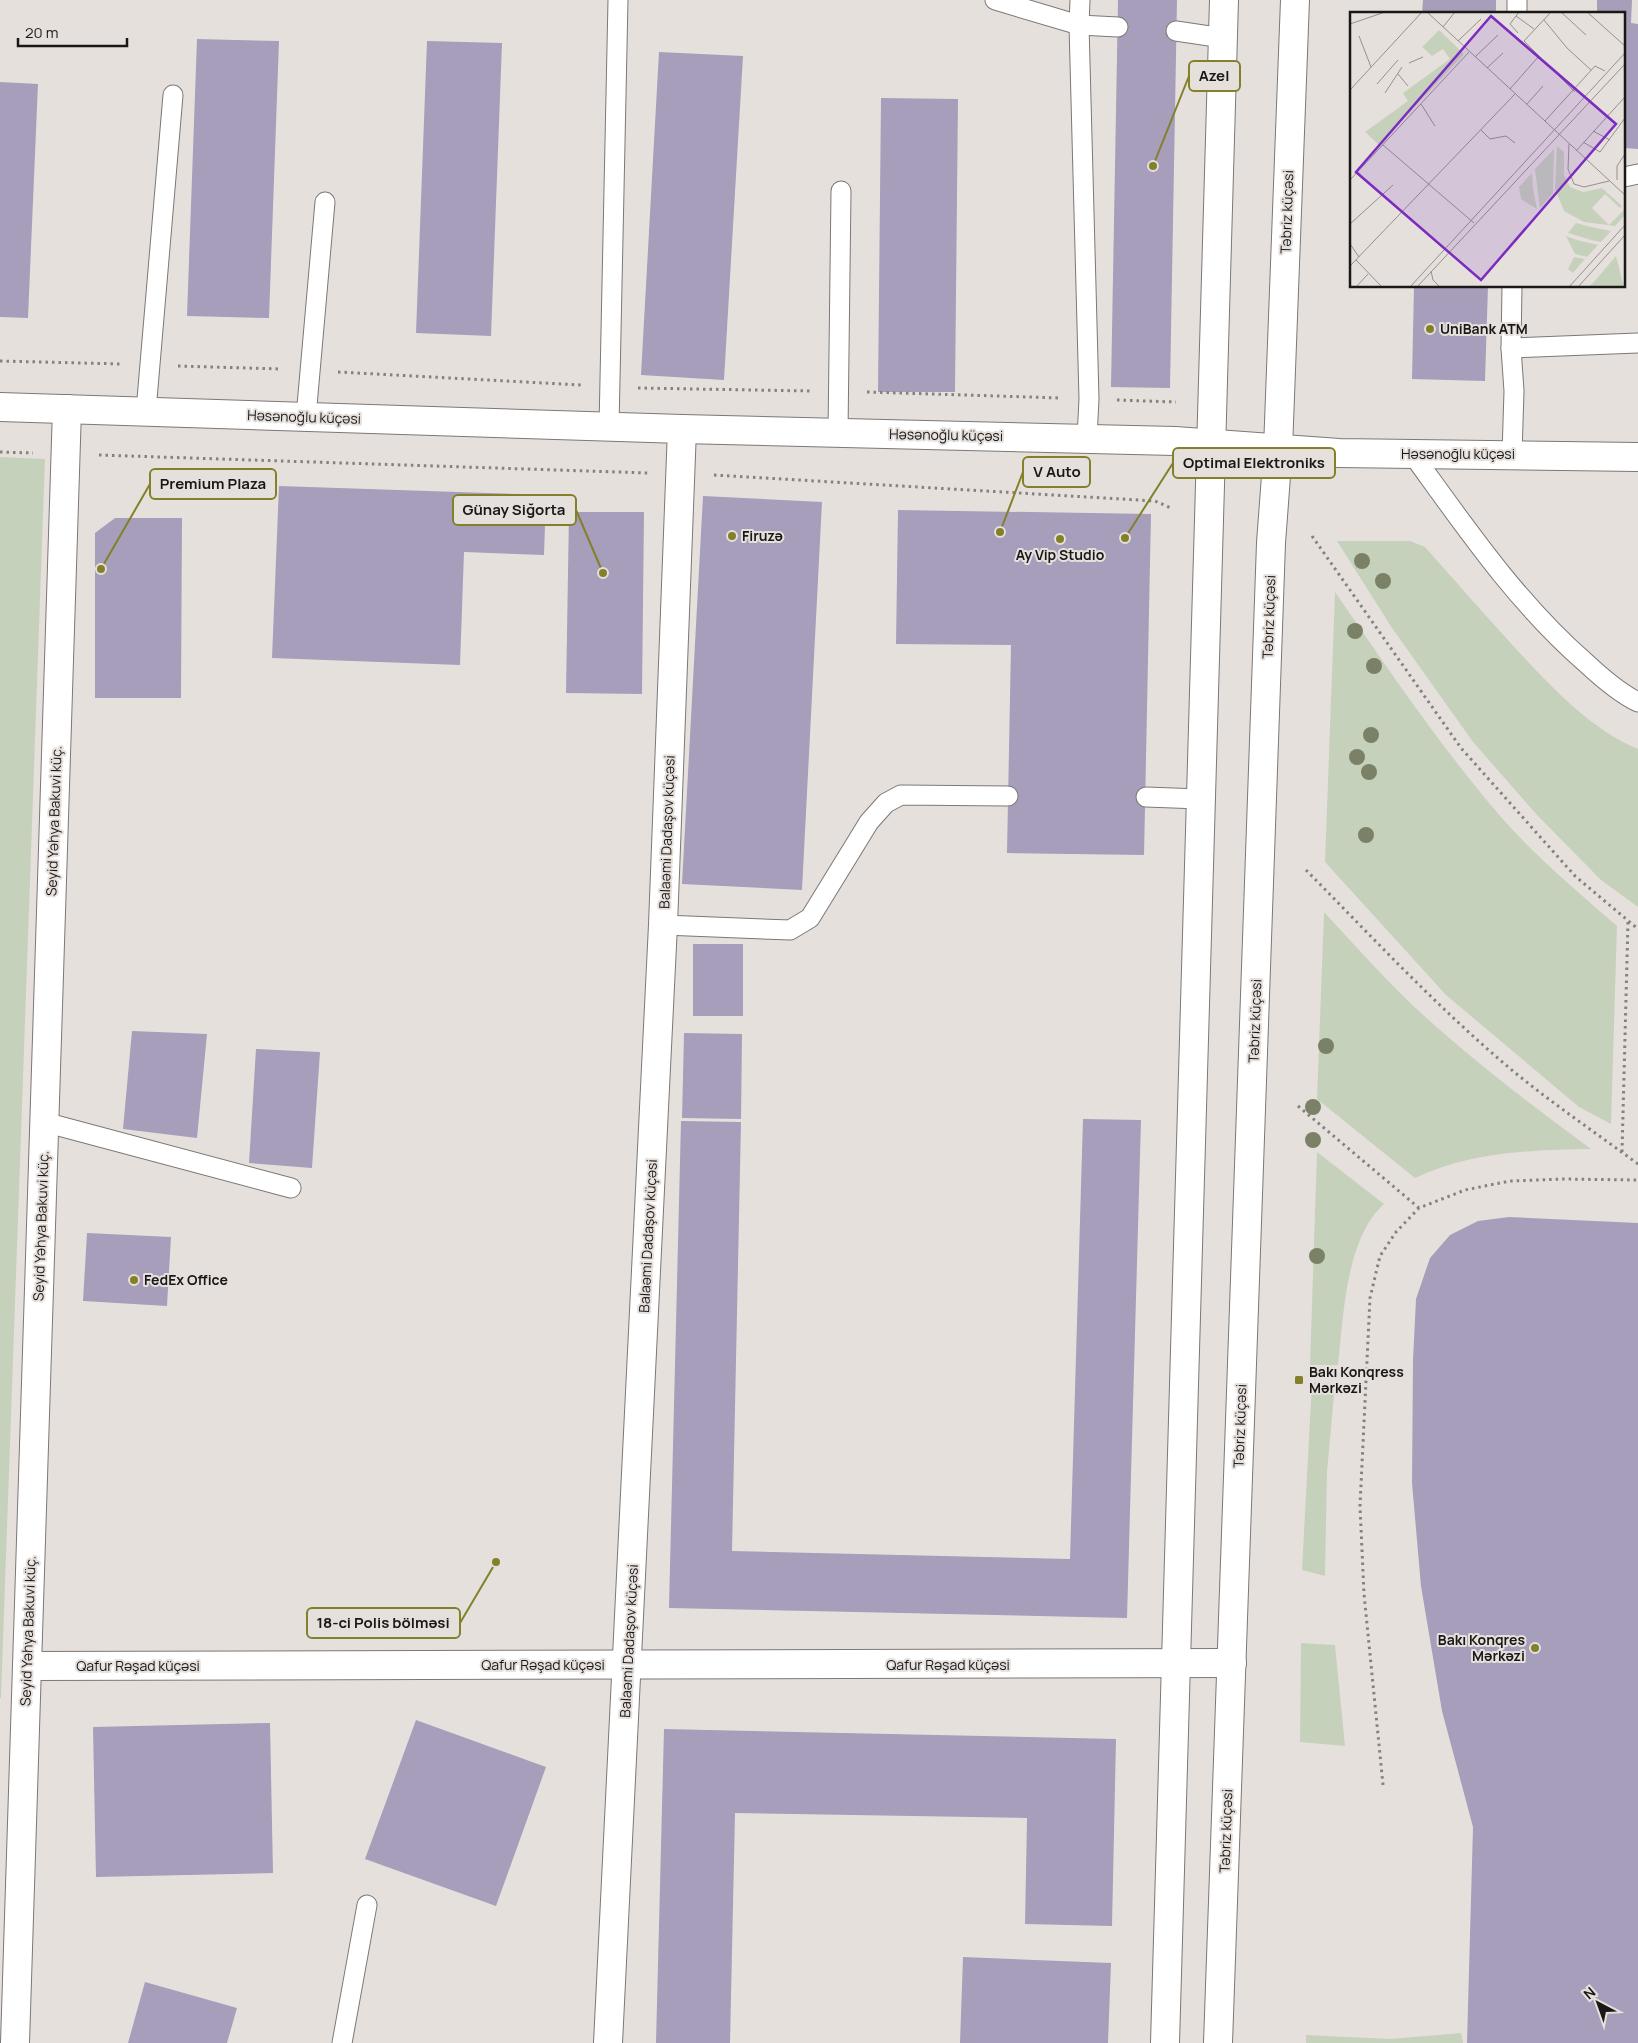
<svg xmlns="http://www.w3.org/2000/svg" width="1638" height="2043" viewBox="0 0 1638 2043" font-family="Manrope,sans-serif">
<rect width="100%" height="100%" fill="#e6e0dd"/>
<g fill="#c6d1bc">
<path d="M0,457L45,459L1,1698H0Z"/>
<path d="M1337,541H1410L1425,547C1456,582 1486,616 1517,650C1553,688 1589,728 1638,749V907L1601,880L1537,815L1473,742L1392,628Z"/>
<path d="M1335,592C1388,669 1440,746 1501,817C1536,857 1577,891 1617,926L1611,1124L1579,1107L1446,995L1325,862Z"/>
<path d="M1324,912C1361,952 1397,993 1439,1029C1488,1072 1539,1111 1591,1149C1531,1150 1470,1152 1415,1178L1317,1099Z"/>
<path d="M1317,1152L1384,1204C1379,1209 1373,1215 1369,1222C1345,1262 1343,1320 1338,1365H1310Z"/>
<path d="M1312,1382L1335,1384L1327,1472L1325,1576L1302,1570Z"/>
<path d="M1301,1643L1335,1645L1345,1746L1300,1742Z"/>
<path d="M1461,2033L1463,2043H1306V2035L1391,2039Z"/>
</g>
<g fill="#a69eba">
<path d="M1118,0H1177L1170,388L1111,387Z"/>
<path d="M1423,0H1496V14H1422Z"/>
<path d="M1597,0H1632L1631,23L1638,24V149L1624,148V14H1597Z"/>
<path d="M197,39L279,41L269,318L187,316Z"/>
<path d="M427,41L502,43L491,336L416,333Z"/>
<path d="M659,52L743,56L724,380L641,375Z"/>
<path d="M0,82L38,84L28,318L0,317Z"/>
<path d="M881,98L958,99L955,392H878Z"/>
<path d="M1414,286H1488L1485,381L1412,379Z"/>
<path d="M279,486L546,495L544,555L464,552L460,665L272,658Z"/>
<path d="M703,496L822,502L802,890L682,884Z"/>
<path d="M898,510L1151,514L1144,855L1007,853L1011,645L896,644Z"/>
<path d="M569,512H644L642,694L566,693Z"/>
<path d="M115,518H182L181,698H95V533Z"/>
<rect x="693" y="944" width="50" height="72"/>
<path d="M132,1031L207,1034L197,1138L123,1129Z"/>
<path d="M684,1033L742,1034L741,1119L682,1118Z"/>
<path d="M256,1049L320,1052L312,1168L249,1163Z"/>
<path d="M1083,1119L1141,1120L1127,1618L669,1608L681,1121L741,1122L732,1551L1070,1559Z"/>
<path d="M1509,1217L1638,1223V2043H1467L1473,1827L1442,1711L1421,1586L1412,1483L1413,1360L1416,1299L1430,1258L1450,1235L1478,1221Z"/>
<path d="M87,1233L171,1237L167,1306L83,1301Z"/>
<path d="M416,1720L546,1767L496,1906L365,1859Z"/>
<path d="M270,1723L273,1873L96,1877L93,1727Z"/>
<path d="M664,1729L1116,1739L1112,1926L1025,1924L1027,1818L735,1813L730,2043H656Z"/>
<path d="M963,1957L1111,1963L1108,2043H960Z"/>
<path d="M145,1982L237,2008L227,2043H128Z"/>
</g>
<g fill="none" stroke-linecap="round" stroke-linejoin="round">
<defs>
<g id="lane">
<path d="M995,0L1079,25L1118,27"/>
<path d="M1080,0L1079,25L1089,399L1087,438"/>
<path d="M1517,14V0"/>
<path d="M1176,31L1223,38"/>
<path d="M1624,177L1638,174"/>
<path d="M1511,348L1638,343"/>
<path d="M146,411L173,95"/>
<path d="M306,417L325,202"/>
<path d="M609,427L618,0"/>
<path d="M838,433L841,191"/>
<path d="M1512,454L1514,391L1511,348L1512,286"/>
<path d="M1413,455C1466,528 1517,603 1586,663C1601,677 1619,693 1638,702"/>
<path d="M1146,797L1200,799"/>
<path d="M663,925L790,930L810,918L869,822L886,803L901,795L1008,796"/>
<path d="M44,1122L291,1188"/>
<path d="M342,2043L367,1905"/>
</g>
<g id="street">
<path d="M27,1666L1232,1663"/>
<path d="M15,2043L67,409"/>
<path d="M608,2043L663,925L682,429"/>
</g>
<g id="secondary">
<path d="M0,407L682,429L1175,441L1339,453L1638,457"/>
<path d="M1165,2043L1224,0"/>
<path d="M1218,2043L1271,543L1278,449L1295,0"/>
</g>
</defs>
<use href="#lane" stroke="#7d7775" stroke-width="21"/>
<use href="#street" stroke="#7d7775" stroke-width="30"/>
<use href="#secondary" stroke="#7d7775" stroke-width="30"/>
<g stroke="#85817f" stroke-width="3" stroke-dasharray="2.5 4" stroke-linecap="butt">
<path d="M0,361L122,364"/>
<path d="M178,366L282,369"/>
<path d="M338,372L581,385"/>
<path d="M638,388L811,391"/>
<path d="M867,392L1061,398"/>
<path d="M1117,400L1176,402"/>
<path d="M0,452L33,453"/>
<path d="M99,455L648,473"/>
<path d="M714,475L1155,501L1171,508"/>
<path d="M1312,536L1461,748L1575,876L1638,929"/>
<path d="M1306,870C1373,938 1439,1009 1513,1071C1553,1104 1596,1133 1638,1164"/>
<path d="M1298,1106L1419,1208"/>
<path d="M1622,1152L1628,922"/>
<path d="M1383,1785L1364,1594L1360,1506L1370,1298L1380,1256L1396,1232L1419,1208L1465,1190L1510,1181L1562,1179L1638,1180"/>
</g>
<use href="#lane" stroke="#fff" stroke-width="19"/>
<use href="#street" stroke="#fff" stroke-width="28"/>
<use href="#secondary" stroke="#fff" stroke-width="28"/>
</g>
<g fill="#7a8167">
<circle cx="1362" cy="561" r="8"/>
<circle cx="1383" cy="581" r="8"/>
<circle cx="1355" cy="631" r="8"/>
<circle cx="1374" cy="666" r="8"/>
<circle cx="1371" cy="735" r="8"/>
<circle cx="1357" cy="757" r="8"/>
<circle cx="1369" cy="772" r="8"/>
<circle cx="1366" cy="835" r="8"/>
<circle cx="1326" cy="1046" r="8"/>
<circle cx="1313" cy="1107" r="8"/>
<circle cx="1313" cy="1140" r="8"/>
<circle cx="1317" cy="1256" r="8"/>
</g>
<g fill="#838029" stroke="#e6e0dd" stroke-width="2">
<circle cx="1430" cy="329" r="5"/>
<circle cx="732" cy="536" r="5"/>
<circle cx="1060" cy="539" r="5"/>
<circle cx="134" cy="1280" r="5"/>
<rect x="1294" y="1375" width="10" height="10" rx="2.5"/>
<circle cx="1535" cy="1648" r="5"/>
</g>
<g text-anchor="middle" stroke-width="4" stroke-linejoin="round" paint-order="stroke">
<g font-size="14" fill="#1a1817" stroke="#e6e0dd">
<text transform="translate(1287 212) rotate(-88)" y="5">Təbriz küçəsi</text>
<text transform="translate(304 417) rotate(2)" y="5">Həsənoğlu küçəsi</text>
<text transform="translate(946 435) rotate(1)" y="5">Həsənoğlu küçəsi</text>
<text x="1458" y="459">Həsənoğlu küçəsi</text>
<text transform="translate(1269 617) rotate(-88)" y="5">Təbriz küçəsi</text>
<text transform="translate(54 821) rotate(-88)" y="5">Seyid Yəhya Bakuvi küç.</text>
<text transform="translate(667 832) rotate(-88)" y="5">Balaəmi Dadaşov küçəsi</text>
<text transform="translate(1255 1021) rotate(-88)" y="5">Təbriz küçəsi</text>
<text transform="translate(41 1226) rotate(-88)" y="5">Seyid Yəhya Bakuvi küç.</text>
<text transform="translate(648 1236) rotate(-87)" y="5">Balaəmi Dadaşov küçəsi</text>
<text transform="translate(1240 1426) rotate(-88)" y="5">Təbriz küçəsi</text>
<text transform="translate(28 1631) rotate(-88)" y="5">Seyid Yəhya Bakuvi küç.</text>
<text transform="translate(629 1641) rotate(-87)" y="5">Balaəmi Dadaşov küçəsi</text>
<text x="543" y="1670">Qafur Rəşad küçəsi</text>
<text x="948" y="1670">Qafur Rəşad küçəsi</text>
<text x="138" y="1671">Qafur Rəşad küçəsi</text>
<text transform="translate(1226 1831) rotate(-88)" y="5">Təbriz küçəsi</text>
</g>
<g font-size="14" font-weight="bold" fill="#1a1817" stroke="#e6e0dd" text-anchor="start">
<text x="1440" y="334">UniBank ATM</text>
<text x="742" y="541">Firuzə</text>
<text x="1060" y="560" text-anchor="middle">Ay Vip Studio</text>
<text x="144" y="1285">FedEx Office</text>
<text x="1309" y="1377">Bakı Konqress<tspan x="1309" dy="16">Mərkəzi</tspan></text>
<text x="1525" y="1645" text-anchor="end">Bakı Konqres<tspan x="1525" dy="16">Mərkəzi</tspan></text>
</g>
</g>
<g transform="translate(1350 12)">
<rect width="275" height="275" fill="#e6e0dd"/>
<path d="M89,18L114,42L29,133L15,120L58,89L53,81L100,47L93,37L82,44L72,35ZM207,134L214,140V163L220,175L233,180L252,176L272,194L270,196L255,182L242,196L259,213L275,197V203L265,214L234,210L214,199L205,177ZM204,137L203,181L190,196L185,157ZM182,161L183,177L187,197L171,187L169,175ZM226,211L241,215L261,219L251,230L241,228L218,221ZM216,224L227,228L248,233L237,245L225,242ZM266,244L274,275H238L243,271ZM224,245L235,247L223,261L218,257Z" fill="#c6d1bc"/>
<path fill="none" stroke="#94908e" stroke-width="1" d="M77,0L275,183M201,0L174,29L225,80M211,0L236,23M237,0L275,34M166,4L184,17M194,8L217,36L241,58M0,12L35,0M93,15L105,0M168,21L160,12L169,0M9,24L21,55M108,29L131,7M125,45L148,23M59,51L73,45M137,56L153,41M48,62L58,74M27,72L48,48M160,77L189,44M0,78L72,0M35,81L52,55M71,92L85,114M177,92L193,74M195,109L245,54L255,59M131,118L140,127L156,124L165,131M243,119L260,128M233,130L250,140L275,106M219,132L218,157L224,172L234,175L259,169M33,133L124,211M226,139L274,86M0,168L119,40M267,168V154L275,142M0,212L43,173M0,232L9,245M6,248L32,275M0,254L165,82M81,259L83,268L90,275M6,275L18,262M60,275L275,41M67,275L275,52M219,275L275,213M228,275L275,223"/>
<path fill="#7b2cbf" fill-opacity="0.15" stroke="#7b2cbf" stroke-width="2.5" d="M141,4L266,112L131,268L6,160Z"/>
<rect width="275" height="275" fill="none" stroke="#1a1817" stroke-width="2.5"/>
</g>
<path fill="none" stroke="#838029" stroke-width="2" d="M1153 166L1189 76M1125 538L1173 463M1000 532L1023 472M101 569L150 484M603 573L576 510M496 1562L460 1623"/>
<g fill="#838029" stroke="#e6e0dd" stroke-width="2">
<circle cx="1153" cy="166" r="5"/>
<circle cx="1125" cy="538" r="5"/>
<circle cx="1000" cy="532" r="5"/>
<circle cx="101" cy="569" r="5"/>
<circle cx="603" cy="573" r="5"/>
<circle cx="496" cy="1562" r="5"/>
</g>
<g fill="#e6e0dd" stroke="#838029" stroke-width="2">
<rect x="1189" y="61" width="51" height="30" rx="5"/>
<rect x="1173" y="448" width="162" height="30" rx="5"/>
<rect x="1023" y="457" width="67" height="30" rx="5"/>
<rect x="150" y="469" width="126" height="30" rx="5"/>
<rect x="453" y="495" width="123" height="30" rx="5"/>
<rect x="307" y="1608" width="153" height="30" rx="5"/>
</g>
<g font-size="15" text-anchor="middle" font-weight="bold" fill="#1a1817">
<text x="1214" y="81">Azel</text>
<text x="1254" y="468">Optimal Elektroniks</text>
<text x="1057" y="477">V Auto</text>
<text x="213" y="489">Premium Plaza</text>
<text x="514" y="515">Günay Siğorta</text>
<text x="383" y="1628">18-ci Polis bölməsi</text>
</g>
<g transform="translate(1598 2003) rotate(319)" stroke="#e6e0dd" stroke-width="4" paint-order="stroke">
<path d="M0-4L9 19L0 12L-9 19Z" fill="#1a1817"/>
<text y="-8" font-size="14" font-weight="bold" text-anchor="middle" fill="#1a1817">N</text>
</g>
<path d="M18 38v8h109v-8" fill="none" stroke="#1a1817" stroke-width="2.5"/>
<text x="25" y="38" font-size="15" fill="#1a1817" stroke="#e6e0dd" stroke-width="4" paint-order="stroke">20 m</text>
</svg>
